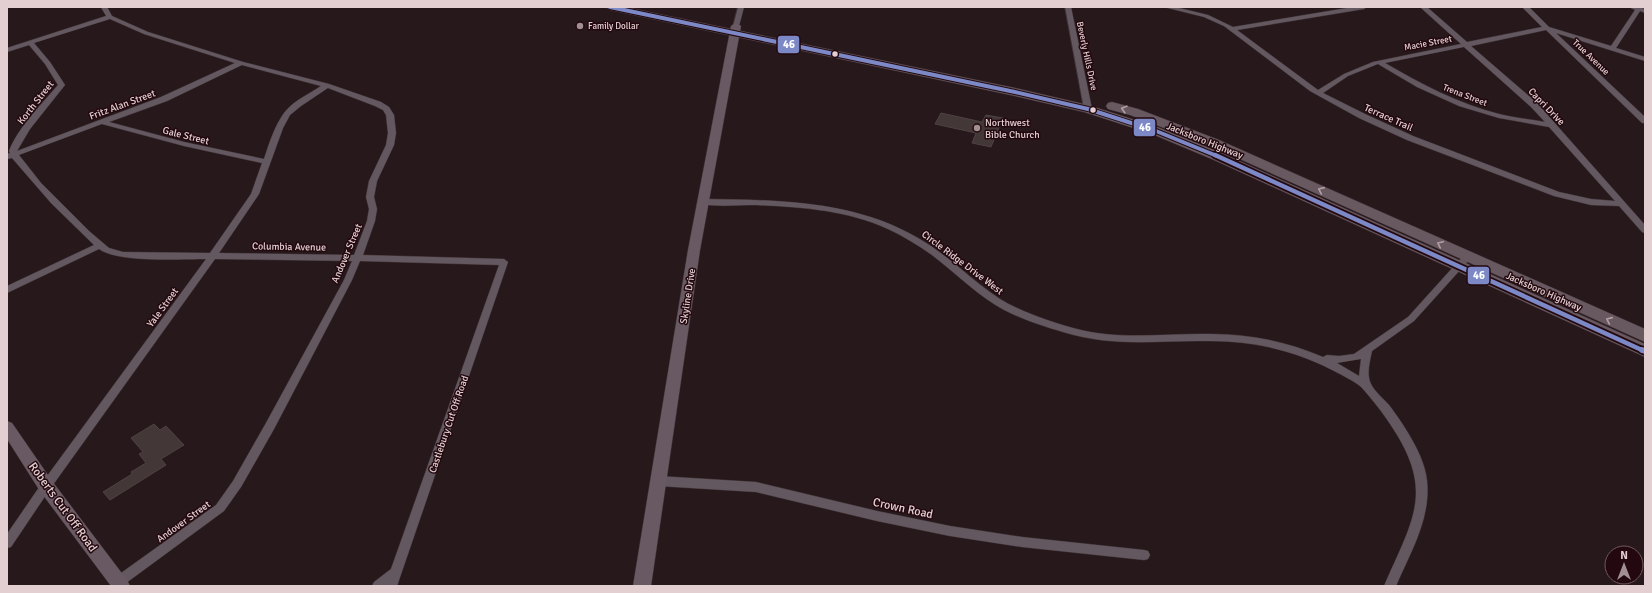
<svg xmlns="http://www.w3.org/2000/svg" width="1652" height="593" viewBox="0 0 1652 593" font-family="Signika,sans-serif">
<rect width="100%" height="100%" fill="#27181c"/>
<g fill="#433737" stroke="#4f4242">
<path d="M941,113L982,122L986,115L1003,118L991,147L972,143L976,133L935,124Z"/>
<path d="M154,424L160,430L166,426L184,445L161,459L166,465L110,500L103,492L132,474L131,472L146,463L139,454L143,452L131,438Z"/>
</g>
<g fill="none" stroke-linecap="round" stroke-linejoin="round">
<defs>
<g id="street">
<path d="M101,7H107L112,16L148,32L243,62L329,84L381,102L389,107L394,115L396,133L394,145L377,181L374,197L377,209L375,221L363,255L504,259L508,262L397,586H372L374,582L391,569L499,265L360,261L352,280L274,429L241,487L224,511L122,586H114L112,582L114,578L216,505L233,481L266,423L344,280L352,261L215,259L50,489L11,547L7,548V534L42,483L206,259C181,259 118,263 99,249L7,293V286L94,245L51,203L12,158L7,159V154L10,153L9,151C19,126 41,105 58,85L45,64L29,45L7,52V48L106,16ZM110,19L144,34L235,63L161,97L17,151L30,129L65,85L50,62L34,43ZM242,65L321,86C309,94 293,101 284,113C274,127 269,144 264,159L184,142L109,122L167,101ZM328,88L375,106L383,110L386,115L388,133L386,145L369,181L366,197L369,209L367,221L354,255L219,253L259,194L283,128L290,115L301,106ZM102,124L184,146L262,163L251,194L210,253L123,252L109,248L89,231L41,183L19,155Z"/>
<path d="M738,7H744L739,26L736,28L733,26Z"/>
<path d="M1065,7H1071L1092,109L1088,111L1084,109Z"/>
<path d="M1164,7H1175L1208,15L1233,27L1353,7H1367L1364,9L1237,30L1318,90L1344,74L1373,62L1461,44L1420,7H1427L1467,42L1542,27L1522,7H1529L1549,27L1611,46L1635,10L1629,7H1643L1642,8L1645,9V13L1640,11L1616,48L1645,57V61L1556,33L1645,117V123H1642L1546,30L1471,46L1537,103L1645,225V233L1642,232L1619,206L1591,205L1554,196L1407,140L1359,118L1310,91L1224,26L1204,17ZM1464,47L1531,107L1545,122C1530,119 1514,118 1499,114C1459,104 1421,84 1385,63ZM1378,64L1417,87L1459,106L1499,118L1549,127L1615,201L1591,199L1559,192L1413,136L1365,114L1323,93L1348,76Z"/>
<path d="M703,199C776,200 853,200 918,238C948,255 971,280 1000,299C1017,310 1053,323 1073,328C1119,341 1164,333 1211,334C1250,334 1288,342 1323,357L1327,355L1339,356L1354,354L1408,317L1464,255H1470L1471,257L1470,259L1414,321L1372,351C1370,361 1366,374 1371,384C1375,392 1383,398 1389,405C1404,425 1425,456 1427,481C1431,519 1410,553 1396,586H1384C1415,515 1436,489 1386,418C1379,408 1371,398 1363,389C1358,383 1347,378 1340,374C1300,352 1257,341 1211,341C1158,340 1115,348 1063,332C1042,326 1012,316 994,304C972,290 953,271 932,255C918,245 903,236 888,229C847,210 800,207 756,205C738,205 718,207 700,204L699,202ZM1361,359L1359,376L1337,363Z"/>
<path d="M658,476L756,482L877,511L950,526L1022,537L1144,550L1148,551L1150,555L1148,559L1144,560L1022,547L950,536L877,521L756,492L658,486L654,484L653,481L654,478Z"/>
</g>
<g id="secondary">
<path d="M736,23L741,26L700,250L651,586H633L688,250L731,26Z"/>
<path d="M7,421L12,423L52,481L127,580L130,586H111L40,491L7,439Z"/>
</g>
<g id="primary">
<path d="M605,7H625L1015,88L1088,105L1160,128L1224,154L1645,344V357L1214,160L1152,134L1084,112L1015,96L610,10Z"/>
<path d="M1112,102L1138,109L1219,140L1645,329V342L1211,146L1130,115L1108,109L1106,106L1108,103Z"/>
</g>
</defs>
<use href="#street" stroke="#403336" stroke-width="1"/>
<use href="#secondary" stroke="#403336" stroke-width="1"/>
<use href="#primary" stroke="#403336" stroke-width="1"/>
<use href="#street" fill="#63585f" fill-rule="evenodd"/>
<use href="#secondary" fill="#685962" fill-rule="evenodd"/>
<use href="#primary" fill="#685860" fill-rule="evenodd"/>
<defs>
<path id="bus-1-far2" d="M610,7L1015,92L1088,109L1156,131L1217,156"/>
<path id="bus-1-far1" d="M1215,155L1644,351"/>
<path id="bus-1" d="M1642,350L1645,351"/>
</defs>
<use href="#bus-1-far2" stroke="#23090f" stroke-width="6"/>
<use href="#bus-1-far1" stroke="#23090f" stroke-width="8"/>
<use href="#bus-1" stroke="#23090f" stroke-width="9"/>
<use href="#bus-1-far2" stroke="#7c89c6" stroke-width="4"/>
<use href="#bus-1-far1" stroke="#7c89c6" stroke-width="4.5"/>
<use href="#bus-1" stroke="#7c89c6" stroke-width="6"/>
</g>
<defs><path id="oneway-chevron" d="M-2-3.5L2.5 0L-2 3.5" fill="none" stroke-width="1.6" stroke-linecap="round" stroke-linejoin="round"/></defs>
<g stroke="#b29fa4">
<use href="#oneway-chevron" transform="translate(1124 109) rotate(-164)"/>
<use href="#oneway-chevron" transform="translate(1321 190) rotate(-156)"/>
<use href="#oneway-chevron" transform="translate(1440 244) rotate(-155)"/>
<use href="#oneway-chevron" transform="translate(1609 320) rotate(-156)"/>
</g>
<g fill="#a18f92" stroke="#23090f" stroke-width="1.5">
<circle cx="580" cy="26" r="4"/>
<circle cx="977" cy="128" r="4"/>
</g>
<g fill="#e3cfd2" stroke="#23090f" stroke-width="1.5">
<circle cx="835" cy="54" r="3.5"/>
<circle cx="1093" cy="110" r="3.5"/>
</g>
<g text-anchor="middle" stroke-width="3" stroke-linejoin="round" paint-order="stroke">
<g font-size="9" fill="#e3cfd2" stroke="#23090f" text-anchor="start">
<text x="588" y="29">Family Dollar</text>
</g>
<g font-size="9" fill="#e3cfd2" stroke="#23090f">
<text transform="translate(1428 43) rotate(-11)" y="3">Macie Street</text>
<text transform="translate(1087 56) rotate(78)" y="3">Beverly Hills Drive</text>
<text transform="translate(1591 57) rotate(44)" y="3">True Avenue</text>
<text transform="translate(1465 95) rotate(21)" y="3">Trena Street</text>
</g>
<g font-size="10" fill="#e3cfd2" stroke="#23090f">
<text transform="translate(35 102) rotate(-52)" y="4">Korth Street</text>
<text transform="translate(122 104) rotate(-20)" y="4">Fritz Alan Street</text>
<text transform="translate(1547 106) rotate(46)" y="4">Capri Drive</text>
<text transform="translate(1389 117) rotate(24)" y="4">Terrace Trail</text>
<text transform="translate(186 135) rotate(14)" y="4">Gale Street</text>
<text transform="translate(1205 140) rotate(22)" y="4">Jacksboro Highway</text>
<text transform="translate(289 246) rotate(1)" y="4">Columbia Avenue</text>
<text transform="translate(346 253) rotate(-67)" y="4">Andover Street</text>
<text transform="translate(963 262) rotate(37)" y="4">Circle Ridge Drive West</text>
<text transform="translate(1544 291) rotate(24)" y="4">Jacksboro Highway</text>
<text transform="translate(687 296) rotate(-81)" y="4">Skyline Drive</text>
<text transform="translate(162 307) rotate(-54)" y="4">Yale Street</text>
<text transform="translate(448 424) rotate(-71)" y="4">Castlebury Cut Off Road</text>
<text transform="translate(183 521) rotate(-36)" y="4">Andover Street</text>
</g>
<g font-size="10" fill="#e3cfd2" stroke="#23090f" text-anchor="start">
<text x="985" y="126">Northwest<tspan x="985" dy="12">Bible Church</tspan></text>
</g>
<g font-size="12" fill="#e3cfd2" stroke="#23090f">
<text transform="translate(63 507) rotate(54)" y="4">Roberts Cut Off Road</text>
<text transform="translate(903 508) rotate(12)" y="4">Crown Road</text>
</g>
</g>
<g stroke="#23090f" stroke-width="1.5">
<rect x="777" y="35" width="23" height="19" rx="4" fill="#7c89c6"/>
<rect x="1133" y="118" width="23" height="19" rx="4" fill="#7c89c6"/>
<rect x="1467" y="266" width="23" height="19" rx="4" fill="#7c89c6"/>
</g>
<g font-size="11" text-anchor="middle" font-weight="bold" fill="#fff">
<text x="789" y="48">46</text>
<text x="1145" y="131">46</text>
<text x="1479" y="279">46</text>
</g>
<rect width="1652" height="593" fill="none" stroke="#e3cfd2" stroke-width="16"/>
<g transform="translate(1624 565)"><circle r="19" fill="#23090f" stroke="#70585d"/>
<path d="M0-3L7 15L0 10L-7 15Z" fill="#a18f92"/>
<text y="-6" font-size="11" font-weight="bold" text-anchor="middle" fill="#e3cfd2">N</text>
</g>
</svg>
